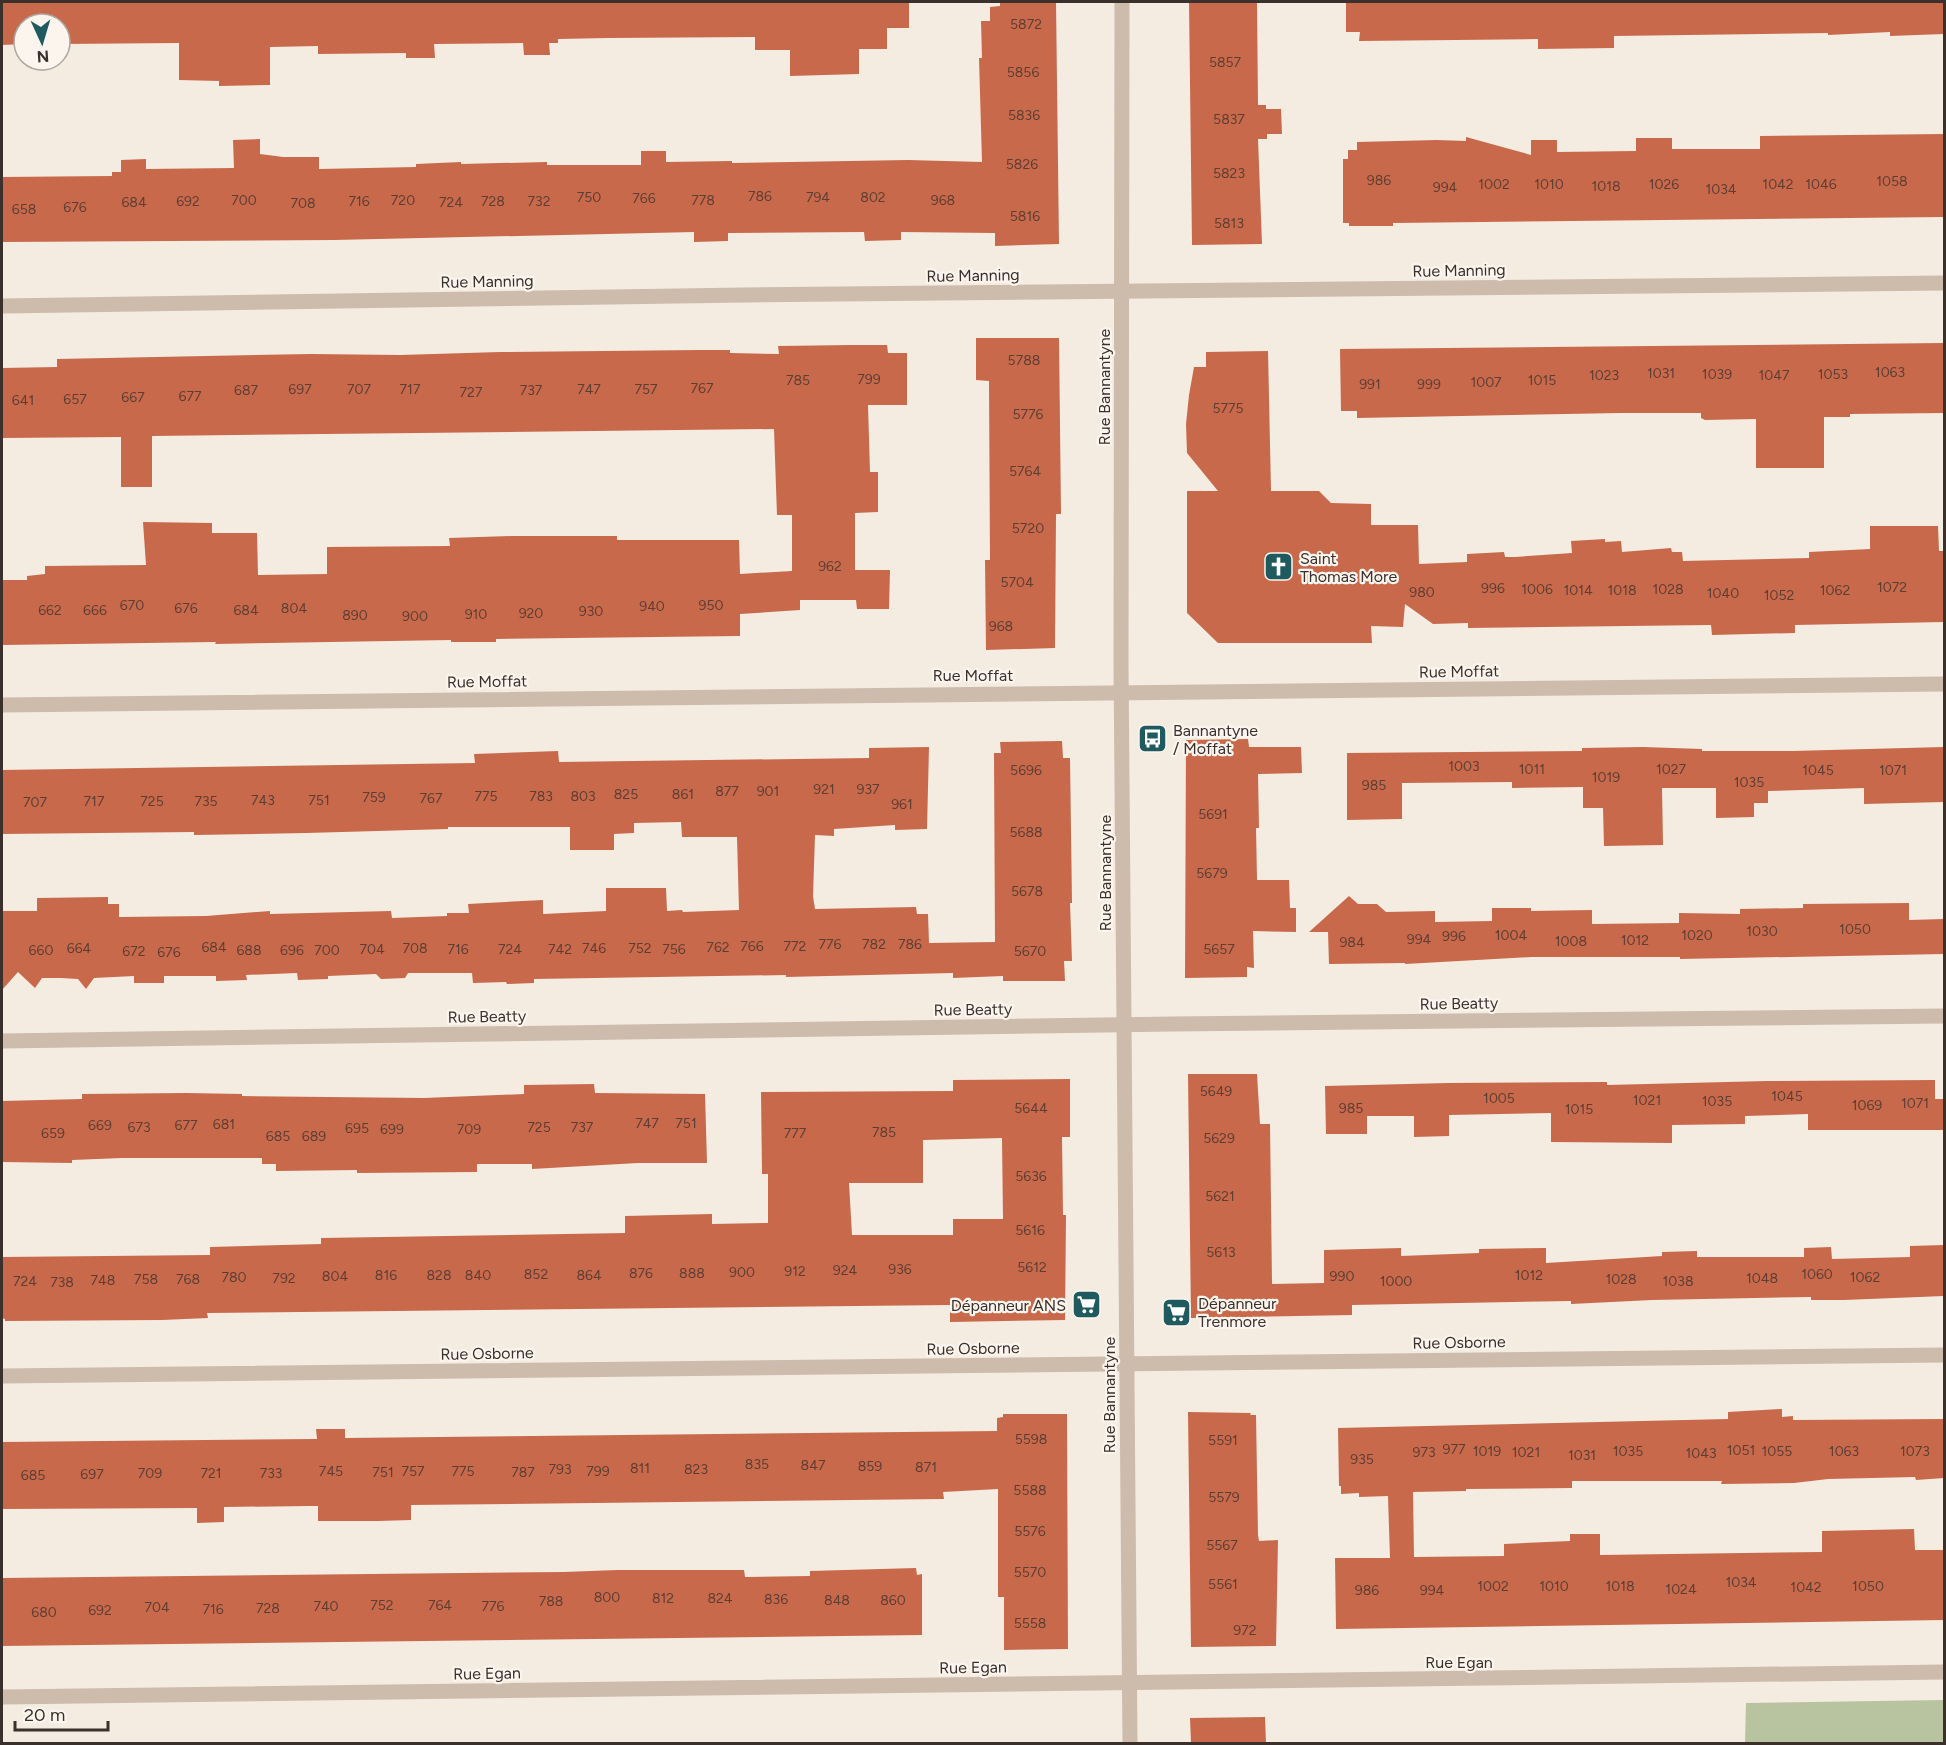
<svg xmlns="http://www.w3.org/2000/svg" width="1946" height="1745" viewBox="0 0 1946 1745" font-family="Figtree,sans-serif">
<rect width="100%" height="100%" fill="#f4ebe1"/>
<path fill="#b8c4a0" d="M1944,1700V1743H1745L1746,1703Z"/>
<g fill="#c8694b" fill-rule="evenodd">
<path d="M2,2H909V28H887V49H859V74L790,76V50H755V37L608,38L558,39V43H549L550,55H524L523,43L434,44L435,58H406V53L318,54V46L270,47V85L219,86V81L179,80V43L60,44V24H24V44L2,45Z"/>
<path d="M1000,2H1056L1059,244L995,246V233L901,232V240L865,241L864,232L728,233V241L694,242V232L334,240L2,242V177L112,176V172H121V160L146,159V169L234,168L233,140L260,139V154L283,157H319V169L416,167V164L461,162V164L547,162V165H641V151H666V162L732,161V163L908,160L982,162L979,58H982L981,21H990V7L1000,6Z"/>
<path d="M1189,2H1257L1258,105H1266V109H1281L1282,134H1267V139H1258L1262,244L1192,245Z"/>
<path d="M1346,2H1944V34L1890,36V32L1828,35V33L1614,36V48L1538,49V39L1359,41L1360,32H1346Z"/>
<path d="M1944,134V217L1393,223V226H1349V223H1343V159H1348V150H1357V142L1437,140L1466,141V137L1531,155V140H1557V152L1636,151V138H1672V149H1760V136Z"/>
<path d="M976,338H1059L1061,514H1056L1055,648L986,650L985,560H990L989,381L976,380Z"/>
<path d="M1944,343V413L1850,414V417H1824V468H1756V419L1705,420L1701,418V413H1620L1357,418V411H1341L1340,349Z"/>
<path d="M852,345H887L888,353H907V405H868L870,472H878V512L855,513V570H890L889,609H857L856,600H800V610L740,614V636L496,639V642H451V640L215,644L216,642L2,645V580H27V576L45,574V566L146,565L143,522L212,523V533H257L258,575L327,574V547L450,546L449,538L512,536H617V540H739L740,574L792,571V515H777L774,429L152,436V487H121V437L2,438V368L57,367V359L311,354L400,355L500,352L699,350H730V353L779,354L778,346Z"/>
<path d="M1268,351L1271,491H1319L1331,503L1371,504V525H1418L1419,564L1467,562V554L1504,552L1505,557H1515L1572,553L1571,541L1605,539V542L1621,541L1622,552L1671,548L1672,552H1682L1683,561L1809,558V552L1870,549V526H1938L1939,551H1944V622L1795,625V633L1712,635L1711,625L1468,628V623L1433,624L1405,604L1403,627L1371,626L1372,643H1218L1187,613V491H1218L1187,453L1186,424L1189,395L1194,367H1206V352Z"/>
<path d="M1248,739L1249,747H1301L1302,773L1258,774L1259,828H1256L1257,880H1289L1290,908H1296V932L1253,931L1254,968L1247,967V977L1185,978L1186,740Z"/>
<path d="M1062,741L1063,758H1070L1071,831L1072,903H1070L1072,961H1064L1065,981H1003V976L953,978V973L786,977V975L534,979V983L507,984L506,982L473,983L472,973H408L405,978L381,979L376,974L328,976V979L298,980L297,973L246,975L247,980L216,981V976H164V983H134V976L94,978L86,989L78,979L61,978H42L35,988L18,972L2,990V911H37V898L108,897V904H119V917L206,916L270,911V914L391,911L392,918L447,916V913H469L468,904L543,900V914L606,911V888H666L667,911L682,910L683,912L739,910L737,837H682L681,822L634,823V833L614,834V850H570V827H448V829L306,833L194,835V832L2,834V770L475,763L474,754L558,751L559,762L869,758V748L929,747L927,829L895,830V825L834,829V836L815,835L813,896L815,909L916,907L917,914H928L929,943L995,942L994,753H1001L1000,742Z"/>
<path d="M1643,747L1702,749V751H1792L1944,747V802L1864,804V788L1768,791V803H1754V817L1716,818V788H1662L1663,845L1604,846L1603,808H1583V787L1512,788V782L1402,783V819L1347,820V753L1582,751V748Z"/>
<path d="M1349,896L1358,904H1377L1386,912L1435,911V922L1492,921V908H1531V911L1592,910V924L1679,923V913L1740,914V909L1803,908V904L1909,903V920L1944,919V954L1680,959V957H1531L1405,964V963L1329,964L1328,932H1309Z"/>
<path d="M1188,1074H1257L1260,1124H1270L1272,1284L1324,1283V1250L1401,1248V1256L1479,1253V1249L1546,1248V1263L1662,1256V1252L1697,1251V1257H1804V1248L1831,1247L1832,1259L1910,1257V1246L1944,1245V1296L1844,1300H1811V1297L1652,1300L1571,1304V1301L1352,1305V1315L1191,1318Z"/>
<path d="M1070,1079V1137H1062L1063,1215H1066L1065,1320L950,1322V1305L207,1313L208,1318L162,1320L5,1321V1319L2,1318V1257L210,1255V1247L321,1244V1238L625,1233V1216L712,1214V1224L768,1223V1174H762L761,1092L953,1091V1080ZM1002,1138L1003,1219H953V1235H852L849,1183H923V1140Z"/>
<path d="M1935,1080V1099H1944V1130H1808V1114L1745,1116V1124L1672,1125V1143L1551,1142V1113L1449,1115V1136L1414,1137V1116H1367V1134H1326L1325,1086L1448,1083L1607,1082V1085L1767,1081Z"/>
<path d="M594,1084L595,1093L705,1094L707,1163H638L532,1169V1164H477V1172L357,1173V1170L276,1171V1164H262V1158H122L72,1160V1163L2,1162V1101L82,1099V1094L186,1093L242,1094V1096L424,1098L524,1094V1085Z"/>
<path d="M1782,1409V1417L1793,1416V1420L1944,1419V1478L1916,1480L1915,1477L1828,1479L1794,1483L1721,1484L1722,1481H1572V1488L1466,1489V1491L1413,1492L1414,1557L1504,1556V1544L1570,1541V1534H1600V1555L1822,1552V1531L1914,1529L1915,1550H1944V1620L1336,1629L1335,1558H1390L1388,1496L1359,1497V1493L1341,1494V1486H1339L1338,1428L1728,1419V1412Z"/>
<path d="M1188,1412L1251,1413L1250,1415H1256L1258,1535L1259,1541L1278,1540L1276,1646L1191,1647Z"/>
<path d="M1003,1414H1067L1068,1649L1004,1650V1597H998V1489L943,1492L944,1499L411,1505V1520L378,1521H318V1506H309L224,1507V1522L197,1523V1508L2,1509V1442L317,1439L316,1429H345V1438L997,1431V1418L1003,1417Z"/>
<path d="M916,1568L917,1575L922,1574V1635L2,1646V1578L564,1572L617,1570H744L745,1577L810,1576V1571Z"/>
<path d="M1265,1717L1266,1743H1191L1190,1718Z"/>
</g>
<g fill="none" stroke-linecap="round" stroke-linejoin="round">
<g stroke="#cdbbac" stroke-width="15">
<path d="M1122,2L1121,663L1130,1744"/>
<path d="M2,306L745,295L1944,283"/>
<path d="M2,705L1944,684"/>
<path d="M2,1041L1173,1024L1944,1016"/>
<path d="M2,1376L1944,1355"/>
<path d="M2,1697L1944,1672"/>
</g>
</g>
<defs>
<symbol id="church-square" viewBox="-11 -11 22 22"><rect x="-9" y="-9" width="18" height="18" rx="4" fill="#1f5a5e" stroke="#fbf5ee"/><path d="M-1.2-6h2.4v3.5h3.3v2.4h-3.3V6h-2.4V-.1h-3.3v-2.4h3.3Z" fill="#fff"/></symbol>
<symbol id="bus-square" viewBox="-11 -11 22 22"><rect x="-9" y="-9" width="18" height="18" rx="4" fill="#1f5a5e" stroke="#fbf5ee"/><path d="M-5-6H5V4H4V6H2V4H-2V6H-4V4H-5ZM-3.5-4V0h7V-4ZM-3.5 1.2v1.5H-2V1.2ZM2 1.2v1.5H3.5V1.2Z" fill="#fff"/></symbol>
<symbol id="supermarket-square" viewBox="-11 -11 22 22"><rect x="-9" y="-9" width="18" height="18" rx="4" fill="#1f5a5e" stroke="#fbf5ee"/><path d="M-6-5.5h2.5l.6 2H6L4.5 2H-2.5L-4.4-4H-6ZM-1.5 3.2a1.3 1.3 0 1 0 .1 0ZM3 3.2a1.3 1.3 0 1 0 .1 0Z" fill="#fff"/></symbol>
</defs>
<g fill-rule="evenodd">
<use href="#church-square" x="1262" y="550" width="33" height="33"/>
<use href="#bus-square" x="1136" y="722" width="33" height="33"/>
<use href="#supermarket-square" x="1070" y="1288" width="33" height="33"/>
<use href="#supermarket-square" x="1160" y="1296" width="33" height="33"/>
</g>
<g text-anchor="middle" stroke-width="4.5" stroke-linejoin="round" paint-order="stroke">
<g font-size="14" fill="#5e3e33">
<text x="1026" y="29">5872</text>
<text x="1225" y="67">5857</text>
<text x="1023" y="77">5856</text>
<text x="1024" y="120">5836</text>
<text x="1229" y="124">5837</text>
<text x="1022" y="169">5826</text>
<text x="1229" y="178">5823</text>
<text x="1379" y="185">986</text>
<text x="1892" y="186">1058</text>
<text x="1494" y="189">1002</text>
<text x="1549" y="189">1010</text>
<text x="1664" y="189">1026</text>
<text x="1778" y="189">1042</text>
<text x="1821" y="189">1046</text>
<text x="1606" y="191">1018</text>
<text x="1445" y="192">994</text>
<text x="1721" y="194">1034</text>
<text x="760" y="201">786</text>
<text x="589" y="202">750</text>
<text x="818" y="202">794</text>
<text x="873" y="202">802</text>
<text x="644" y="203">766</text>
<text x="244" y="205">700</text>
<text x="403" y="205">720</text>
<text x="703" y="205">778</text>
<text x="943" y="205">968</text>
<text x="188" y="206">692</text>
<text x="359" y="206">716</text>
<text x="493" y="206">728</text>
<text x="539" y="206">732</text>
<text x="134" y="207">684</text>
<text x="451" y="207">724</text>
<text x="303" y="208">708</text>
<text x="75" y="212">676</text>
<text x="24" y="214">658</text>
<text x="1025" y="221">5816</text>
<text x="1229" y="228">5813</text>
<text x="1024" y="365">5788</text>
<text x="1890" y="377">1063</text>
<text x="1661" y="378">1031</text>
<text x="1717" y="379">1039</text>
<text x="1833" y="379">1053</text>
<text x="1604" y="380">1023</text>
<text x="1774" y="380">1047</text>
<text x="869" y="384">799</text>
<text x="798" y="385">785</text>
<text x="1542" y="385">1015</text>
<text x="1486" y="387">1007</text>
<text x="1370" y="389">991</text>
<text x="1429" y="389">999</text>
<text x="702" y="393">767</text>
<text x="300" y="394">697</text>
<text x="359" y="394">707</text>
<text x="410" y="394">717</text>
<text x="589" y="394">747</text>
<text x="646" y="394">757</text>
<text x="246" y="395">687</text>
<text x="531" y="395">737</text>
<text x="471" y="397">727</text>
<text x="190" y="401">677</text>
<text x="133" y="402">667</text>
<text x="75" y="404">657</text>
<text x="23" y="405">641</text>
<text x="1228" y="413">5775</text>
<text x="1028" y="419">5776</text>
<text x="1025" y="476">5764</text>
<text x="1028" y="533">5720</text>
<text x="830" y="571">962</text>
<text x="1017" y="587">5704</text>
<text x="1892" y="592">1072</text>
<text x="1493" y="593">996</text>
<text x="1537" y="594">1006</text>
<text x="1668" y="594">1028</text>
<text x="1578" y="595">1014</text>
<text x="1622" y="595">1018</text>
<text x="1835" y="595">1062</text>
<text x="1422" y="597">980</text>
<text x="1723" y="598">1040</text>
<text x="1779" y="600">1052</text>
<text x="132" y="610">670</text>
<text x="711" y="610">950</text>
<text x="652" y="611">940</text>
<text x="186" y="613">676</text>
<text x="294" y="613">804</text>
<text x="50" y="615">662</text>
<text x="95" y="615">666</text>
<text x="246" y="615">684</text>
<text x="591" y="616">930</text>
<text x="531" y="618">920</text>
<text x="476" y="619">910</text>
<text x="355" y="620">890</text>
<text x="415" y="621">900</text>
<text x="1001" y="631">968</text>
<text x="1464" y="771">1003</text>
<text x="1532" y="774">1011</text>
<text x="1671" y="774">1027</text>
<text x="1026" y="775">5696</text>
<text x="1818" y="775">1045</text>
<text x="1893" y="775">1071</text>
<text x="1606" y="782">1019</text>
<text x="1749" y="787">1035</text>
<text x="1374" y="790">985</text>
<text x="824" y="794">921</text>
<text x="868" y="794">937</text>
<text x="727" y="796">877</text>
<text x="768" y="796">901</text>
<text x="626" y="799">825</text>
<text x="683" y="799">861</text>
<text x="486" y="801">775</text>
<text x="541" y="801">783</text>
<text x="583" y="801">803</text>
<text x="374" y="802">759</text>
<text x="431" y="803">767</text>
<text x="263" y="805">743</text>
<text x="319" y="805">751</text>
<text x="94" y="806">717</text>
<text x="152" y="806">725</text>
<text x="206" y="806">735</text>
<text x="35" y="807">707</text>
<text x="902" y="809">961</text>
<text x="1213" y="819">5691</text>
<text x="1026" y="837">5688</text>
<text x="1212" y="878">5679</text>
<text x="1027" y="896">5678</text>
<text x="1855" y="934">1050</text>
<text x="1762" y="936">1030</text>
<text x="1511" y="940">1004</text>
<text x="1697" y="940">1020</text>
<text x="1454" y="941">996</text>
<text x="1419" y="944">994</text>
<text x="1635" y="945">1012</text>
<text x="1571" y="946">1008</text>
<text x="1352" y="947">984</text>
<text x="830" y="949">776</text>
<text x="874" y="949">782</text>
<text x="910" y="949">786</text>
<text x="752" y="951">766</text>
<text x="795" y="951">772</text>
<text x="214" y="952">684</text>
<text x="718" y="952">762</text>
<text x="79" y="953">664</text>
<text x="415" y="953">708</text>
<text x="594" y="953">746</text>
<text x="640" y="953">752</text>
<text x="372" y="954">704</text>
<text x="458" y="954">716</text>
<text x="510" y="954">724</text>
<text x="560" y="954">742</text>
<text x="674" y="954">756</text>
<text x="1219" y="954">5657</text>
<text x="41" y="955">660</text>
<text x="249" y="955">688</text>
<text x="292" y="955">696</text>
<text x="327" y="955">700</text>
<text x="134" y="956">672</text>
<text x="1030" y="956">5670</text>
<text x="169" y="957">676</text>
<text x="1216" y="1096">5649</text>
<text x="1787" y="1101">1045</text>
<text x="1499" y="1103">1005</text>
<text x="1647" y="1105">1021</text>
<text x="1717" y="1106">1035</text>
<text x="1915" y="1108">1071</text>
<text x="1867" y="1110">1069</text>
<text x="1031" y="1113">5644</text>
<text x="1351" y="1113">985</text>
<text x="1579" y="1114">1015</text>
<text x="647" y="1128">747</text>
<text x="686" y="1128">751</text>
<text x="224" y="1129">681</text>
<text x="100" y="1130">669</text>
<text x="186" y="1130">677</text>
<text x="139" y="1132">673</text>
<text x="539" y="1132">725</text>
<text x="582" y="1132">737</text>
<text x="357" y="1133">695</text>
<text x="392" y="1134">699</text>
<text x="469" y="1134">709</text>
<text x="884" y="1137">785</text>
<text x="53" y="1138">659</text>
<text x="795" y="1138">777</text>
<text x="278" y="1141">685</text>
<text x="314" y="1141">689</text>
<text x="1219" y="1143">5629</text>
<text x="1031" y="1181">5636</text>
<text x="1220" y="1201">5621</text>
<text x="1030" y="1235">5616</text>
<text x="1221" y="1257">5613</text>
<text x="1032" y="1272">5612</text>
<text x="900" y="1274">936</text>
<text x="845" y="1275">924</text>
<text x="795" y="1276">912</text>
<text x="742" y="1277">900</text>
<text x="641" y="1278">876</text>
<text x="692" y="1278">888</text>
<text x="536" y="1279">852</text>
<text x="1817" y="1279">1060</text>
<text x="386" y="1280">816</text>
<text x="439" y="1280">828</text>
<text x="478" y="1280">840</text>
<text x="589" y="1280">864</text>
<text x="1529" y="1280">1012</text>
<text x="335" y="1281">804</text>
<text x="1342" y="1281">990</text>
<text x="234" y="1282">780</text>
<text x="1865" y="1282">1062</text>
<text x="284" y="1283">792</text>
<text x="1762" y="1283">1048</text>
<text x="146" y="1284">758</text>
<text x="188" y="1284">768</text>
<text x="1621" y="1284">1028</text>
<text x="103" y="1285">748</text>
<text x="25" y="1286">724</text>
<text x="1396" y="1286">1000</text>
<text x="1678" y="1286">1038</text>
<text x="62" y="1287">738</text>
<text x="1031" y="1444">5598</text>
<text x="1223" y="1445">5591</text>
<text x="1454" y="1454">977</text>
<text x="1741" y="1455">1051</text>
<text x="1487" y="1456">1019</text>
<text x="1628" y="1456">1035</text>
<text x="1777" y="1456">1055</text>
<text x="1844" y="1456">1063</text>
<text x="1915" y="1456">1073</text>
<text x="1424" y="1457">973</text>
<text x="1526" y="1457">1021</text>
<text x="1701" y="1458">1043</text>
<text x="1582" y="1460">1031</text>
<text x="1362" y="1464">935</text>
<text x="757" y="1469">835</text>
<text x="813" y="1470">847</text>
<text x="870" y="1471">859</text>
<text x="926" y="1472">871</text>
<text x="640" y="1473">811</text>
<text x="560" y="1474">793</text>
<text x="696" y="1474">823</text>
<text x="331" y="1476">745</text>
<text x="413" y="1476">757</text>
<text x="463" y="1476">775</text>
<text x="598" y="1476">799</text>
<text x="383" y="1477">751</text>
<text x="523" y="1477">787</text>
<text x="150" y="1478">709</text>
<text x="211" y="1478">721</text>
<text x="271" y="1478">733</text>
<text x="92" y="1479">697</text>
<text x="33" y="1480">685</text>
<text x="1030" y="1495">5588</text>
<text x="1224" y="1502">5579</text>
<text x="1030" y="1536">5576</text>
<text x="1222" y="1550">5567</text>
<text x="1030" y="1577">5570</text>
<text x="1741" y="1587">1034</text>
<text x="1223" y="1589">5561</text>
<text x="1493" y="1591">1002</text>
<text x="1554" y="1591">1010</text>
<text x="1620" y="1591">1018</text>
<text x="1868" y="1591">1050</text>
<text x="1806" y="1592">1042</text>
<text x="1681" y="1594">1024</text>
<text x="1367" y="1595">986</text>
<text x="1432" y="1595">994</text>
<text x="607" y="1602">800</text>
<text x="663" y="1603">812</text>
<text x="720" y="1603">824</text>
<text x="776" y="1604">836</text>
<text x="837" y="1605">848</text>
<text x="893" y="1605">860</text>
<text x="551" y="1606">788</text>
<text x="382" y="1610">752</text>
<text x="440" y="1610">764</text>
<text x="326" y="1611">740</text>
<text x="493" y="1611">776</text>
<text x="157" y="1612">704</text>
<text x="268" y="1613">728</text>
<text x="213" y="1614">716</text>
<text x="100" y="1615">692</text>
<text x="44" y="1617">680</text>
<text x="1030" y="1628">5558</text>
<text x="1245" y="1635">972</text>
</g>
<g font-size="16" fill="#3b302b" stroke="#fbf5ee">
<text transform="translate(1459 270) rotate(-1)" y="6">Rue Manning</text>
<text transform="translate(973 275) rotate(-1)" y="6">Rue Manning</text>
<text transform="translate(487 281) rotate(-1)" y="6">Rue Manning</text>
<text transform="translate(1104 387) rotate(-90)" y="6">Rue Bannantyne</text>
<text transform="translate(1459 671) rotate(-1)" y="6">Rue Moffat</text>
<text x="973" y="681">Rue Moffat</text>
<text transform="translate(487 681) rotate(-1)" y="6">Rue Moffat</text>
<text transform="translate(1105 873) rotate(-90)" y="6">Rue Bannantyne</text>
<text transform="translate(1459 1003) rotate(-1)" y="6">Rue Beatty</text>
<text transform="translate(973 1009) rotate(-1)" y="6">Rue Beatty</text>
<text transform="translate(487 1016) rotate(-1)" y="6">Rue Beatty</text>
<text transform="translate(1459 1342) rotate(-1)" y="6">Rue Osborne</text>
<text transform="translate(973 1348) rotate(-1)" y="6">Rue Osborne</text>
<text transform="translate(487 1353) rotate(-1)" y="6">Rue Osborne</text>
<text transform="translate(1109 1395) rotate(-90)" y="6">Rue Bannantyne</text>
<text x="1459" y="1668">Rue Egan</text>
<text transform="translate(973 1667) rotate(-1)" y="6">Rue Egan</text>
<text transform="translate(487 1673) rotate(-1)" y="6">Rue Egan</text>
</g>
<g font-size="16" fill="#3b302b" stroke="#fbf5ee" text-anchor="start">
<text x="1300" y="564">Saint<tspan x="1300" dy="18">Thomas More</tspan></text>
<text x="1173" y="736">Bannantyne<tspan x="1173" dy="18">/ Moffat</tspan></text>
<text x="1198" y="1309">Dépanneur<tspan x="1198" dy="18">Trenmore</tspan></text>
<text x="1066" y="1311" text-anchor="end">Dépanneur ANS</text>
</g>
</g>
<rect width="1946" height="1745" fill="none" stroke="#3b302b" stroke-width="6"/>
<g transform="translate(42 42) rotate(176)"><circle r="28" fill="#fbf5ee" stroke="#aea6a0" stroke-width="1.5"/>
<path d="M0-4.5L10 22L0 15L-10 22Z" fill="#1f5a5e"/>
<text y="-9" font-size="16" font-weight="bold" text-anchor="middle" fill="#3b302b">N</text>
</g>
<path d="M15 1721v9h93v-9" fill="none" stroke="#3b302b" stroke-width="3"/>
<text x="24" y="1721" font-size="18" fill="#3b302b" stroke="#fbf5ee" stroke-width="4.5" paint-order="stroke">20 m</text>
</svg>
